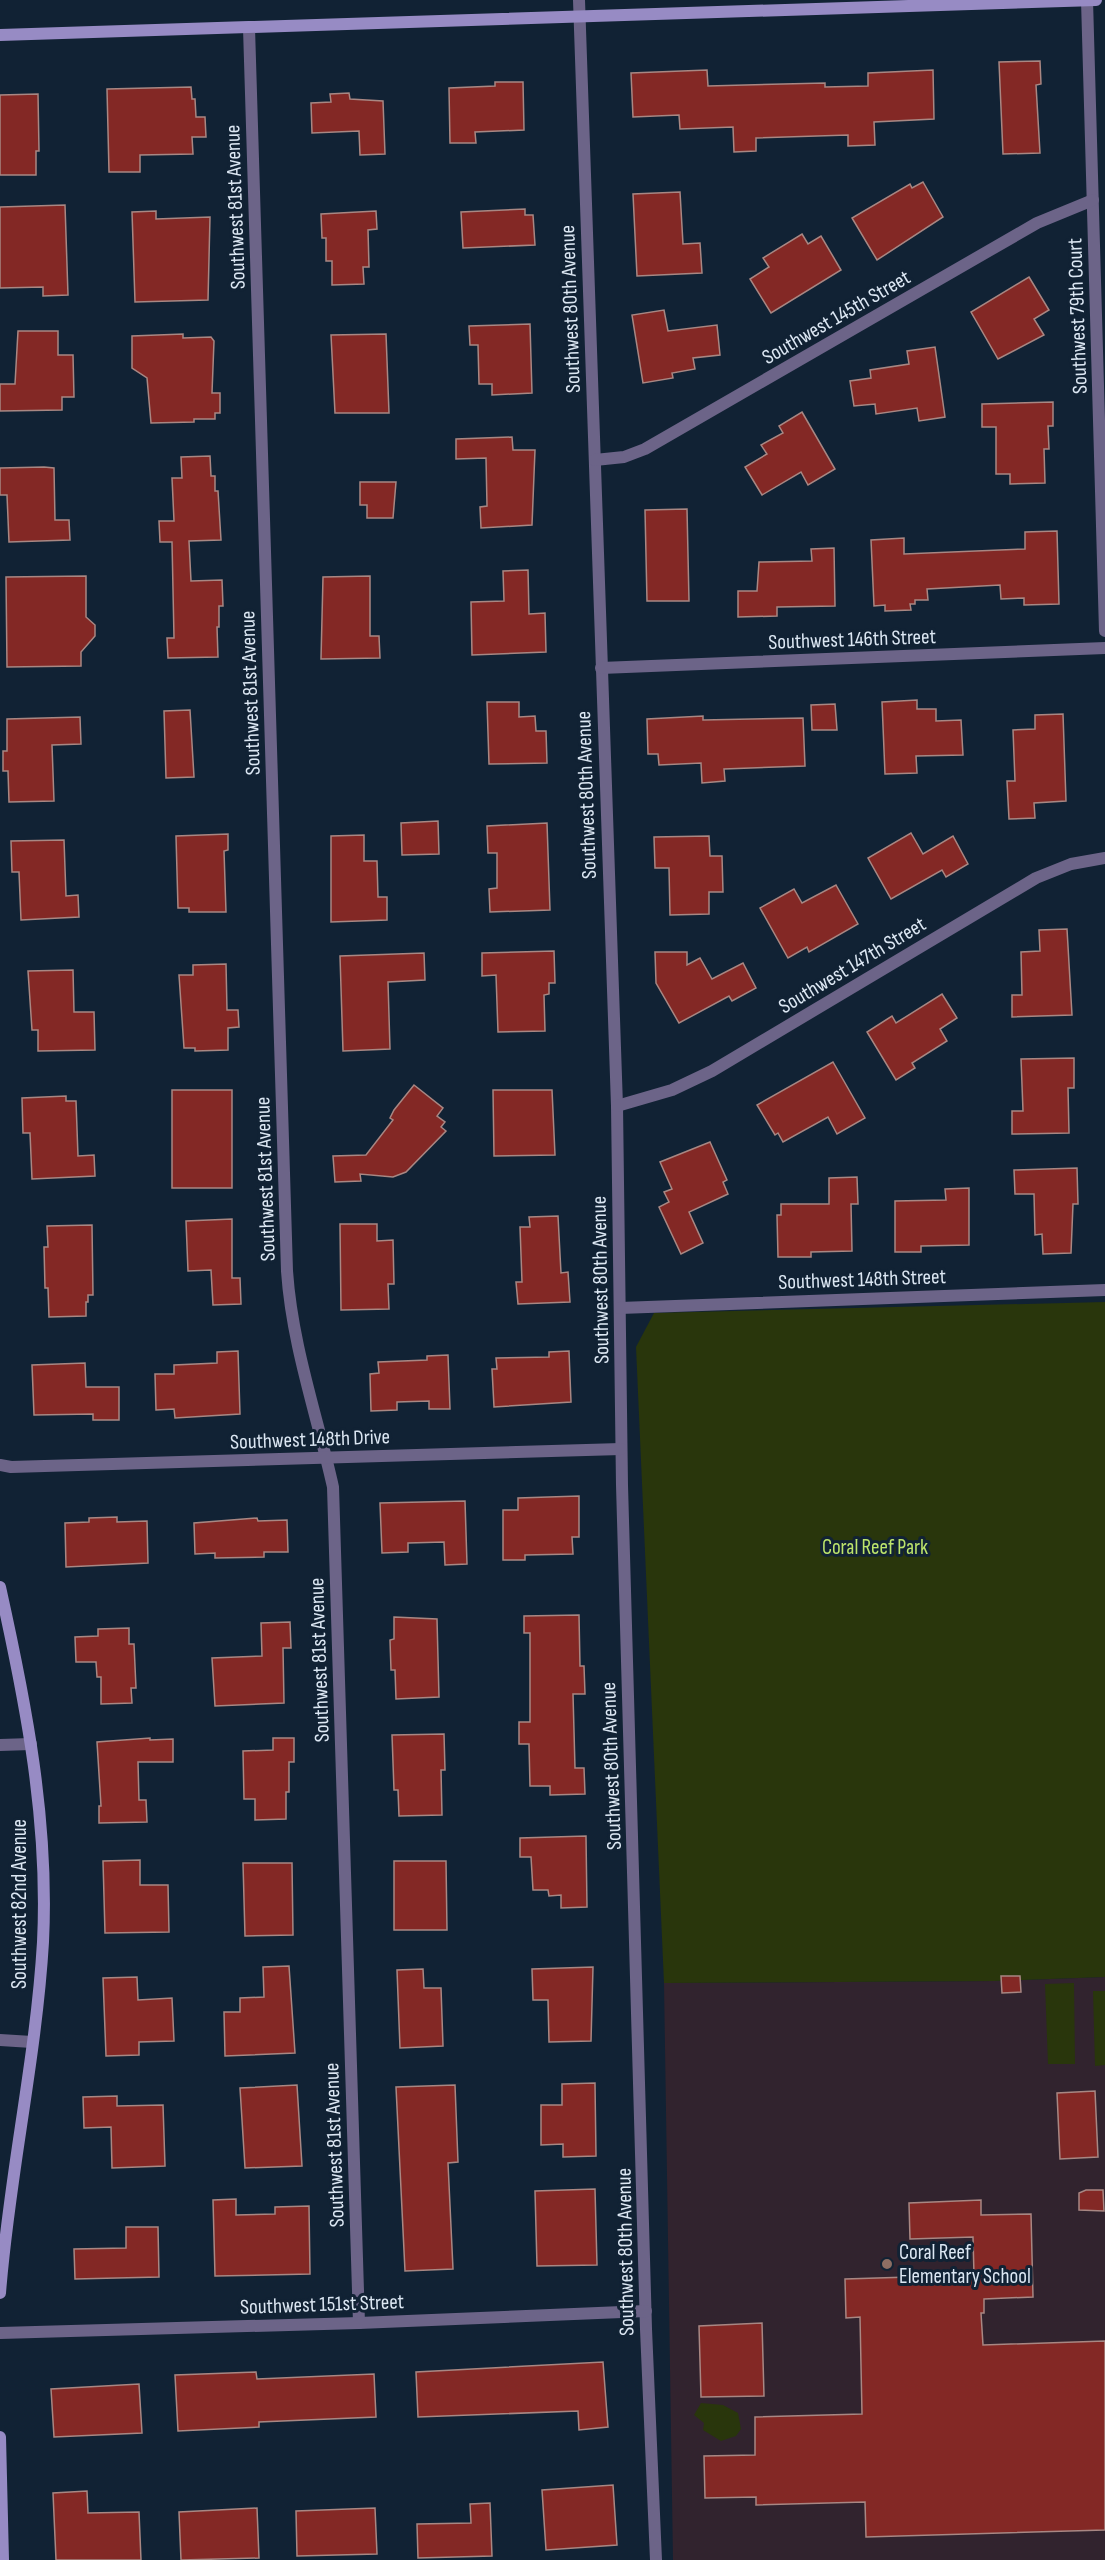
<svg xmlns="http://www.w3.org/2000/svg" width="1105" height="2560" viewBox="0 0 1105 2560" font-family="'Sofia Sans Condensed',sans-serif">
<rect width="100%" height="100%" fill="#112234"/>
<path fill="#31232e" d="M1105,1977V2560H673L664,1983L994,1981Z"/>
<g fill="#29360c">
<path d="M1105,1302V1977L994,1981L664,1983L636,1347L654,1313Z"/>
<path d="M1074,1983L1075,2064H1048L1045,1984Z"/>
<path d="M1093,1991H1105V2065L1095,2066Z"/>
<path d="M701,2403L723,2405L738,2413L741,2429L736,2436L721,2441L703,2430L704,2423L694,2415Z"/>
</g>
<g fill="#832825" stroke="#a88783" stroke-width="1.5">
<path d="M1040,61L1041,84L1036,85L1040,153L1003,154L999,62Z"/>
<path d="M707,70L708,86L825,83V87L868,86V73L933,70L934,119L874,122L875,145L848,146V135L756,138V151L734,152L733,127L680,129L679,115L633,117L631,73Z"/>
<path d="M495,82H523L524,130L475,132L476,143H450L449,88L495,86Z"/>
<path d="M191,87L192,99H195L196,117H205L206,137H192L193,154L140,155V172H109L107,89Z"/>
<path d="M349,93L350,99L383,101L385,154L360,155L359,131L312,133L311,103L331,102L330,94Z"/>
<path d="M38,94L39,151H36V175H0V95Z"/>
<path d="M923,182L943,217L877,260L852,218L910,184L912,188Z"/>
<path d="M680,192L683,244L700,243L702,273L637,276L633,194Z"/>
<path d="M65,205L68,295L43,296V287L0,288V207Z"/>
<path d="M525,209V215H533L535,245L463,248L461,212Z"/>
<path d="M156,211V219L210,217L208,300L135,302L132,212Z"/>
<path d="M376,211L377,229L368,230L369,267H363L364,284L332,285V261H326V238H322L321,214Z"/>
<path d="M802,234L808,244L821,236L841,270L771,313L750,279L769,267L763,258Z"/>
<path d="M1029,277L1049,310L1034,319L1044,335L998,359L971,312Z"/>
<path d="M664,310L668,331L717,325L720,355L693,358L695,369L672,373L673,378L643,383L632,315Z"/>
<path d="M530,324L532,393L492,395V384H479L478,345H470L469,326Z"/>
<path d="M18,331H58V355H73L74,397H62V410L0,411V384H15Z"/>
<path d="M183,334V338L211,337L214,341L212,393H220V413H215V419H194V422L151,423L147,378L132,368V336Z"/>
<path d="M386,334L389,413H335L331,335Z"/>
<path d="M935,347L945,417L919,421L917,408L876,414L875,404L854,406L850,381L871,378L870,370L909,364L907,351Z"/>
<path d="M1053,402V426H1048L1049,449H1044L1045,483L1010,484V474H996V427H982V404Z"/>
<path d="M802,412L835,469L808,485L801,472L762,495L745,467L767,454L761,445L783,433L779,426Z"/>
<path d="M512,437L513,450H535L532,525L481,528L480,507L487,506L486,458L456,459V439Z"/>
<path d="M210,456L211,476H215V491H218L221,540L189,541L191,581L222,580L223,606H219V627H217L218,657L168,658L167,638H174L172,542H160L159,521H174L172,478H182L181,457Z"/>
<path d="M44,467L54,468L55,520H69L70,540L9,542L7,495H0V468Z"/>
<path d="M360,482H396L393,518H367V505H360Z"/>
<path d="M687,509L689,601H647L645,510Z"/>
<path d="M1057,531L1059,604L1024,605V598L1001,599L1000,585L927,589L928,600H915V604H910L911,610L885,611V605L874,606L871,540L904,538V554L1025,549V532Z"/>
<path d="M834,548L835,606L777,607V616L738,617V591H757L759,562L812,561L811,549Z"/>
<path d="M528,570L529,614L545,613L546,652L472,655L471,602L504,601L503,571Z"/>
<path d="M86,576V617L95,625V636L81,652V666L7,667L6,577Z"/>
<path d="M370,576V636H379L380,658L321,659L323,577Z"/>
<path d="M917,700V709H936V721L961,720L963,755L916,756L917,773L885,774L882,702Z"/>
<path d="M487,702H519V717L535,716L536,731H546L547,763L489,764Z"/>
<path d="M835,704L837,730H812L811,705Z"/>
<path d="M190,710L194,777L166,778L164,711Z"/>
<path d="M1063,714L1066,801L1034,803L1035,818L1009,819L1007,781H1015L1013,730L1035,729V715Z"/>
<path d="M703,716V720L803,718L805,766L724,769L725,781L702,783L701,763L659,765L658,754H648L647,719Z"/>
<path d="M80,717L81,744L52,745L54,801L9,802L8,771H3V751H7V719Z"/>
<path d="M438,821L439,854L402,855L401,823Z"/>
<path d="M547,823L550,910L490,912L489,889L497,888V853H488L487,826Z"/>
<path d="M911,833L923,854L953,836L968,864L946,877L942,870L891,899L868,858Z"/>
<path d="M228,834V850L224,851L226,912H189V908H178L176,836Z"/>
<path d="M364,835V861H377L378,897H387V920L331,922V836Z"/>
<path d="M709,836L710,856H722L723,892H709V914L670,915L669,868H655L654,837Z"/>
<path d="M64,840L66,896L78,895L79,917L21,920L19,872H12L11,841Z"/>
<path d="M836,885L858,924L809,952L807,947L788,958L760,908L794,889L802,903Z"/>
<path d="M1067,929L1072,1015L1012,1017V995H1022L1021,952L1040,951L1039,930Z"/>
<path d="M554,951L555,983H549V994L544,995L545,1031L498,1032L496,975L482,976V953Z"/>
<path d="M655,952H687V965L700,958L712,979L743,963L756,988L732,1001L729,996L679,1023L656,983Z"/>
<path d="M424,953L425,980L388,982L390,1049L343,1051L340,956Z"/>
<path d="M226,964L227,1010H238L239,1027L228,1028V1050L195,1051V1048H184L179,975H193V965Z"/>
<path d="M73,970L74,1012H94L95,1050L38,1051V1030H32L28,971Z"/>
<path d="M942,994L957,1018L940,1029L947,1041L912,1063L915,1068L896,1080L867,1032L892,1016L896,1023Z"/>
<path d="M1074,1058V1088H1068L1069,1133L1012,1134V1111H1023L1021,1059Z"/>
<path d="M833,1062L865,1118L837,1134L828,1117L783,1142L778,1133L775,1135L757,1105Z"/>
<path d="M414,1085L443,1108L437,1116L445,1122L441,1127L446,1131L406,1172L393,1177L360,1174L361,1181L335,1182L333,1156L366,1155L393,1120L390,1118L394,1110Z"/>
<rect x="172" y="1090" width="60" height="98"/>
<path d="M493,1090H552L555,1155L494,1156Z"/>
<path d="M66,1096V1101H76L78,1156L94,1155L95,1176L32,1179L30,1133H23L22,1098Z"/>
<path d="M710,1142L727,1180L723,1182L728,1194L689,1212L703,1243L681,1254L659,1207L669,1202L664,1192L672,1189L660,1162Z"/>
<path d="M1077,1168L1078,1204H1073L1071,1253L1043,1254L1042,1234L1035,1235L1034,1194H1015L1014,1170Z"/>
<path d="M857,1177L858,1204H851L852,1251L811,1252V1257H778L777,1215H781V1204H829V1178Z"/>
<path d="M969,1188V1245L921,1246V1252H895V1201L946,1200L945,1189Z"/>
<path d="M558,1216L561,1273L568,1272L570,1302L518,1304L516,1282H522L520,1227H530L529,1217Z"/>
<path d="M232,1219V1278H240L241,1304L213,1305L211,1270L188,1271L186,1221Z"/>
<path d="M340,1224H377V1241L393,1240L394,1284H388L389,1309L341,1310Z"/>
<path d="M92,1225L93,1295H88V1302H86V1316L49,1317L48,1288H45L44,1247H48L47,1226Z"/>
<path d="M238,1351L240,1414L175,1418L174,1409L156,1410L155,1374H174V1365L217,1363V1352Z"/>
<path d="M569,1351L571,1402L494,1407L492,1369H497L496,1358L549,1357V1352Z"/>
<path d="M448,1355L450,1409H429V1401L397,1402V1410L371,1411L370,1374L379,1373L378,1362L427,1360V1356Z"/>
<path d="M85,1363L86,1387H119V1420H93V1414L34,1415L32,1365Z"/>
<path d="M579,1496V1537H572L573,1554L525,1555V1560H503V1510H518V1498Z"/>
<path d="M465,1501L467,1564L445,1565L444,1542L408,1543V1552L382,1553L380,1503Z"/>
<path d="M117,1517V1522L147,1521L148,1563L66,1567L65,1523L89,1522V1518Z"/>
<path d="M257,1518L258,1521L287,1520L288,1552H264V1557L215,1558V1553L195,1554L194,1523Z"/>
<path d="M579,1615L580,1666H584L585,1694H573L575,1768H584L585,1794L550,1795V1786H530L529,1744H519V1722H530V1633H524V1616Z"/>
<path d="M394,1617L437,1619L439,1697L396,1699L395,1670H391L390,1640L394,1639Z"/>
<path d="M290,1622L291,1648H283L284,1703L215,1706L212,1658L262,1656L261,1623Z"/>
<path d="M129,1628V1644H134L136,1688H131L132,1703L101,1704V1677H97L96,1662H76L75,1637L98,1636V1629Z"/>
<path d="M444,1734L445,1770H441L442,1815L399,1816L398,1790H394L392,1735Z"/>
<path d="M150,1738V1740L173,1739V1762H138L139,1800H146L147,1822L99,1823V1806H101L97,1742Z"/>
<path d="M273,1738H294V1762H289V1792H286V1819L255,1820V1799H244L243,1751L273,1750Z"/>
<path d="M586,1836L587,1907L561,1908V1895L549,1896L548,1890H533L531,1857H520V1838Z"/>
<path d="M140,1860V1885H168L169,1932L105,1933L103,1861Z"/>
<path d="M394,1861H446L447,1930H394Z"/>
<path d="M243,1863H292L293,1935L245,1936Z"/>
<path d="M289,1966L295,2053L225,2056L224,2012H240V1998L264,1997L263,1967Z"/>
<path d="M593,1967L591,2041L549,2042L548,2000H533L532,1969Z"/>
<path d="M423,1969L424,1988H441L443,2046L400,2048L397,1970Z"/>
<path d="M1001,1976H1020L1021,1992L1002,1993Z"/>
<path d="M137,1977L138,2000L172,1998L174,2041L139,2042V2055L106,2056L103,1978Z"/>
<path d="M595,2083L596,2156L563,2157V2144L541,2145V2105H562V2084Z"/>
<path d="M297,2085L302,2166L245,2168L240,2088Z"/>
<path d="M455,2085L458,2162L448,2163L453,2269L405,2271L396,2087Z"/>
<path d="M1095,2091L1098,2157L1060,2159L1057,2093Z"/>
<path d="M117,2096V2106L163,2105L165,2166L112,2168L111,2127L84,2128L83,2097Z"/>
<path d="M595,2189L597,2265L537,2266L535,2191Z"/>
<path d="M1086,2190H1103L1104,2211L1079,2210V2193Z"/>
<path d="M236,2199V2215L275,2214V2207L309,2206L310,2274L215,2276L213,2200Z"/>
<path d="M981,2200V2215L1031,2214L1033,2297L984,2299V2313H981L983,2345L1105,2341V2530L866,2537L865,2502L756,2505V2497L705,2498L704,2456L755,2455V2417L862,2414L860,2317L846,2318L845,2279L974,2275L973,2237L910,2239L909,2203Z"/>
<path d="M126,2227H158L159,2277L75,2279L74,2249L126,2248Z"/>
<path d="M762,2323L764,2396L701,2397L699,2326Z"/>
<path d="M603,2362L608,2427L579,2430L578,2411L418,2417L416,2372Z"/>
<path d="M256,2372L257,2379L374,2374L376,2417L259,2422V2427L178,2431L175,2375Z"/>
<path d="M139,2384L142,2433L54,2437L51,2389Z"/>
<path d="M613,2485L617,2545L546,2550L542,2490Z"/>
<path d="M87,2491L88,2513L139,2512L141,2560H56L53,2493Z"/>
<path d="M490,2503L492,2556L418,2558L417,2524L471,2523L470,2504Z"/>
<path d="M257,2508L259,2558L181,2560L179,2512Z"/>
<path d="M375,2508L377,2554L297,2556L296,2511Z"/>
</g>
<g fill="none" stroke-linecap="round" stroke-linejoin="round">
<g stroke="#6c6488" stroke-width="12">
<path d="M579,0L617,1106L622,1485L646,2329L656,2560"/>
<path d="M1087,0L1105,631"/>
<path d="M249,28L287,1271C292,1345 317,1415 333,1487L359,2323"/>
<path d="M595,460L624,457L645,449L1037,223L1093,200"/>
<path d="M601,668L1105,648"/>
<path d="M617,1106L672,1090L712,1071L1036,878L1071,864L1105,858"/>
<path d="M620,1308L1105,1290"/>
<path d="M0,1465L11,1467L621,1449"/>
<path d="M0,1745L31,1744"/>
<path d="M0,2040L32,2042"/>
<path d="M0,2333L359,2323L646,2311"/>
</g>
<g stroke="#978bc4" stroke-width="12">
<path d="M0,35L1096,0"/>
<path d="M0,1587C26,1704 49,1821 43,1942C36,2060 9,2176 0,2293"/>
<path d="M0,2437L3,2560"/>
</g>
</g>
<circle fill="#8d6e63" stroke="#112234" stroke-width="2" cx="887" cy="2264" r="6"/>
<g text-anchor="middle" stroke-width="6" stroke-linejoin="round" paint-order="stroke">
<g font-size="21" fill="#dce7f3" stroke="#112234">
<text transform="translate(235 207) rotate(-92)" y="7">Southwest 81st Avenue</text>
<text transform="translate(570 309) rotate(-92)" y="7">Southwest 80th Avenue</text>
<text transform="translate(1077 316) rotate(-92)" y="7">Southwest 79th Court</text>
<text transform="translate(836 317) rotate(-30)" y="7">Southwest 145th Street</text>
<text transform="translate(852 639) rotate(-2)" y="7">Southwest 146th Street</text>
<text transform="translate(250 693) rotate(-92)" y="7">Southwest 81st Avenue</text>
<text transform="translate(586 795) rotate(-92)" y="7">Southwest 80th Avenue</text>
<text transform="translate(852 965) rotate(-31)" y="7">Southwest 147th Street</text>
<text transform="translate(265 1179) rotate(-92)" y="7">Southwest 81st Avenue</text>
<text transform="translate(862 1279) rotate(-2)" y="7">Southwest 148th Street</text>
<text transform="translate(600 1280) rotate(-91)" y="7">Southwest 80th Avenue</text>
<text transform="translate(310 1439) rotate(-2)" y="7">Southwest 148th Drive</text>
<text transform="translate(319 1660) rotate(-92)" y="7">Southwest 81st Avenue</text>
<text transform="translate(611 1766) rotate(-92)" y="7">Southwest 80th Avenue</text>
<text transform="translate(19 1904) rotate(-90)" y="7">Southwest 82nd Avenue</text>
<text transform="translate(334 2145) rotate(-92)" y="7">Southwest 81st Avenue</text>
<text transform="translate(625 2252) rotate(-91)" y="7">Southwest 80th Avenue</text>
<text transform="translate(322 2304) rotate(-2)" y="7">Southwest 151st Street</text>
</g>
<g font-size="21" fill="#bde46b" stroke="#112234">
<text x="875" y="1554">Coral Reef Park</text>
</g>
<g font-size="21" fill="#dce7f3" stroke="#112234" text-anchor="start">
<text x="899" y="2259">Coral Reef<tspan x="899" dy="24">Elementary School</tspan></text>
</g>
</g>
</svg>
